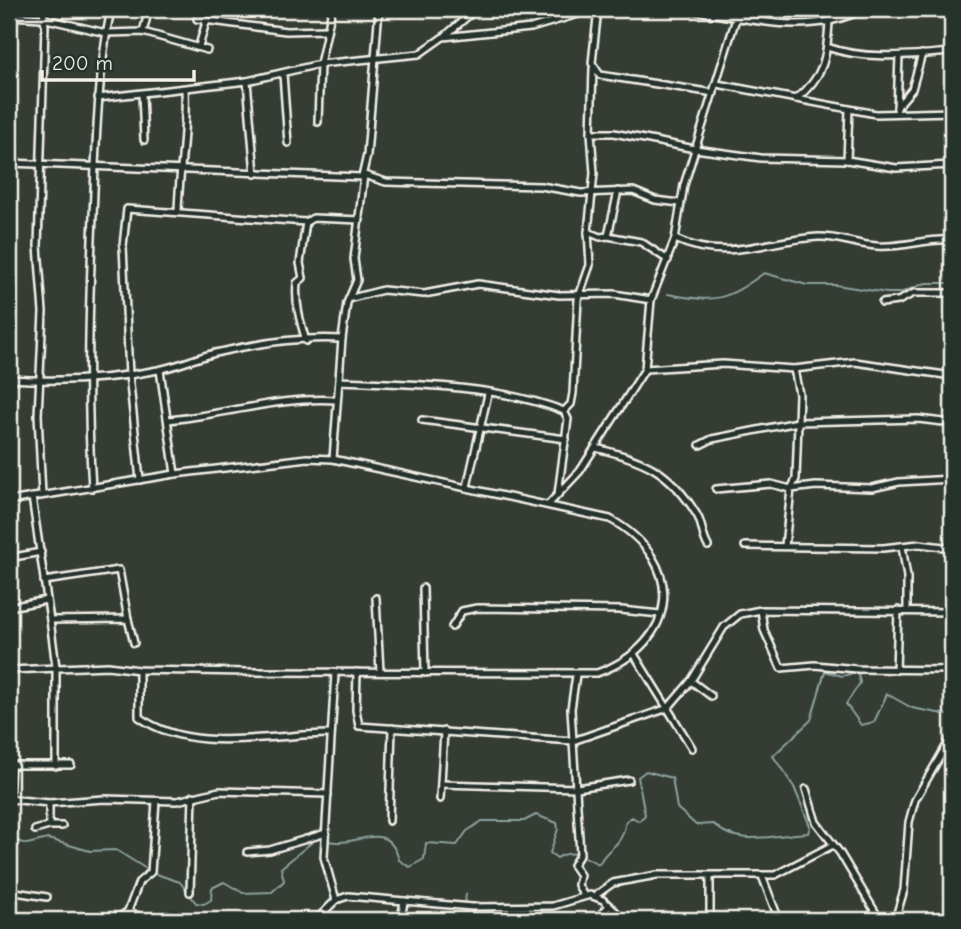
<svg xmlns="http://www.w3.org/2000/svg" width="961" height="929" viewBox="0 0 961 929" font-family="'Comic Neue',sans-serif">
<rect width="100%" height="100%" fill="#343c34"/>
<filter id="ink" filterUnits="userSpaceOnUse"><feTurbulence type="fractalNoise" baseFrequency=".0143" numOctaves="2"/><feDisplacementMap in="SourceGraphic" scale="14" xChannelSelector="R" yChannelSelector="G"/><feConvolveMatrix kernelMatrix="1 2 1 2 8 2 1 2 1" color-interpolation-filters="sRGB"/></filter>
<g filter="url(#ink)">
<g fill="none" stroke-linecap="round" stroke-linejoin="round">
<g stroke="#8da19e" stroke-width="2">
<path d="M668,294C716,303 725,301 764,273L807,285H836L887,293H900L926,283H952"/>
<path d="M9,839L27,844L48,839L90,851L116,850L148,870"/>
<path d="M328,841C357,848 387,817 399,860L410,867L424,859L426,843L457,845L467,831L482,821H524L536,815L557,823L558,829L550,853L557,858C574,848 583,857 599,864C609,844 621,850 626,821L632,817L639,821L645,815L638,777L646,771L672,778L677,808L696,825L714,824C736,848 779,834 808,833L810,826L794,787L773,756L811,720L825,671L842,676L858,672L860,683L846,704L861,725L874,722L887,694L912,708L948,715L952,711"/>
<path d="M153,873L180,882L196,903L204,904L211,900L212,888L224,882L243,893L272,892L284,881L281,868L317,838H323"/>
<path d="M465,903L466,894"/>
<path d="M464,920V909"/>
</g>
<defs>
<g id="street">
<path d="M598,9L592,63L600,75L714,93"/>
<path d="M681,9C742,16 805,39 864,9"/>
<path d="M9,16L42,18L106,33L143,32L207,50"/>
<path d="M197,19L286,31L327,30"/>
<path d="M143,32L149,9"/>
<path d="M446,35L476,9"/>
<path d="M199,46L206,22"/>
<path d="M827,47C866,61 912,55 952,52"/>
<path d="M283,74L288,143"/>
<path d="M247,81L255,174"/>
<path d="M717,84L876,114L952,112"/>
<path d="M142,94L144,140"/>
<path d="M98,98L247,81L320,64L419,54L443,37L531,28L595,9"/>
<path d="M796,99C824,77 827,57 829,22"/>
<path d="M897,107L912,89L922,54"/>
<path d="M897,109L899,56"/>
<path d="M318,122L320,64L332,9"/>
<path d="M591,133H614L695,149L761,158L847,160L896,168L952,165"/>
<path d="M847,160L849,110"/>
<path d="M9,163L362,177L367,155L379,9"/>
<path d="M178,212C179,171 187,131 185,90"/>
<path d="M306,222L300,263L303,278L297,283C295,303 300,321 306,341"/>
<path d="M588,232L600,237L608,236L618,191"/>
<path d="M608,236L641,242L668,260"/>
<path d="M675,239C727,263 765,240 818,237C838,236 856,245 877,246C902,248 927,238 952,240"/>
<path d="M352,298L383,290L424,294L478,284L559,295L614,294L651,300"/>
<path d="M882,303L898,301L914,293H952"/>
<path d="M645,369L723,364L794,369L855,362L952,376"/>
<path d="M160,370L175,474"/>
<path d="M9,379C59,382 109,380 158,370C179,366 199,356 220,352C258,343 303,337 342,339"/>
<path d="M339,381C409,384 498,385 564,411L568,419L558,494"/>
<path d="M564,411L571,404L573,393L578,299L590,265L588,232L594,173L591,133L593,68"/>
<path d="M168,420C224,415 281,396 337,400"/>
<path d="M422,420L566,439"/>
<path d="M700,445L712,439L798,422L918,419L952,423"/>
<path d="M596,448C644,460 670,470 697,515C703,525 702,537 708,546"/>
<path d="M333,459L342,339L347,303L357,280L354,259L364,175L386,182L541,186L581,193L633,191L655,200L680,203"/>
<path d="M140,480L129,375L123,246L127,209L306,222L313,218L360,220"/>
<path d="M467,487L488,394"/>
<path d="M92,488C86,397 89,307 93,216C96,146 97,77 111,9"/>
<path d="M716,489L771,484L791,489L796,479L799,394L794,369"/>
<path d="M42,495L38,415L43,312L38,246L45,26L43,9"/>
<path d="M32,497L50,620L128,619L134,643"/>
<path d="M9,501L175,474L307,458L333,459L610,519C687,562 680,643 597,673L247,672L139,670L108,666L9,670"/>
<path d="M549,504L580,471L645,369L651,300L675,239L684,185L739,9"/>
<path d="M745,546L883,548L919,544L952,548"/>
<path d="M785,546L791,489L816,486L872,488L899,482L952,479"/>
<path d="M902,546L907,577V611"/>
<path d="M9,558L41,552"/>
<path d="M44,581L119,570L128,619"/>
<path d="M423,588L425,673"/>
<path d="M376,598L380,672"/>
<path d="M9,607L47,600"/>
<path d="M761,610L764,630L781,668L815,665L857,669L952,670"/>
<path d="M50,620L56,667V766"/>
<path d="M452,627L462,611L477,608L621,610L660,614"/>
<path d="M634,654L692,748"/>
<path d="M139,670V717C192,755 268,734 330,734"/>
<path d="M896,670L898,610"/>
<path d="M357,672L356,710L359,726L573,741L668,708L691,681L724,627L740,614L761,610L952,612"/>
<path d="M335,673L324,857L336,900"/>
<path d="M576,675L571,709L580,854L573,865L580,875L578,885L583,894"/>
<path d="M691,681L711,696"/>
<path d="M9,765H71"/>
<path d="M441,784L577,788L629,780"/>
<path d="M806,789L816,822L840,853L880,920"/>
<path d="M9,799L49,803L104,799L177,801L219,791L328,794"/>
<path d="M440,799L444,731"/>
<path d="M49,803V826H62"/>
<path d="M9,804L11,765"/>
<path d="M389,821L392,728"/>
<path d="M35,830L49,826"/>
<path d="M247,852L270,850L326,833"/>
<path d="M710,876V920"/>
<path d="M762,876L779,920"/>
<path d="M9,891L47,897"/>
<path d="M190,892L193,796"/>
<path d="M596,895L613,883L657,875H775L833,845"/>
<path d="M116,920L128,911"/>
<path d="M146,920L128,911L139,882L151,872L156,801"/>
<path d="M316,920L336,900L348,896L472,907L553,906L590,895L603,900L625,920"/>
<path d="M401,920L404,901"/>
<path d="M595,920L609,906"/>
<path d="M895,920L904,890L909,822L915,800L952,736"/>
</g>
</defs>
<use href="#street" stroke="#f4f1e8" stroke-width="10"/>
<use href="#street" stroke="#26332d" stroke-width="5"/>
</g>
</g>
<rect width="961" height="929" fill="none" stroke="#26332d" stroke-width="35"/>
<rect x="18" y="18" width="926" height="894" fill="none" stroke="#f4f1e8" stroke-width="2.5" filter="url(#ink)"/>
<path d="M42 70v10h152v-10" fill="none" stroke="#f4f1e8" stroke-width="3.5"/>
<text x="52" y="70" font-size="21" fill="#f4f1e8" stroke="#26332d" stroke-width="5" paint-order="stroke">200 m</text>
</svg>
